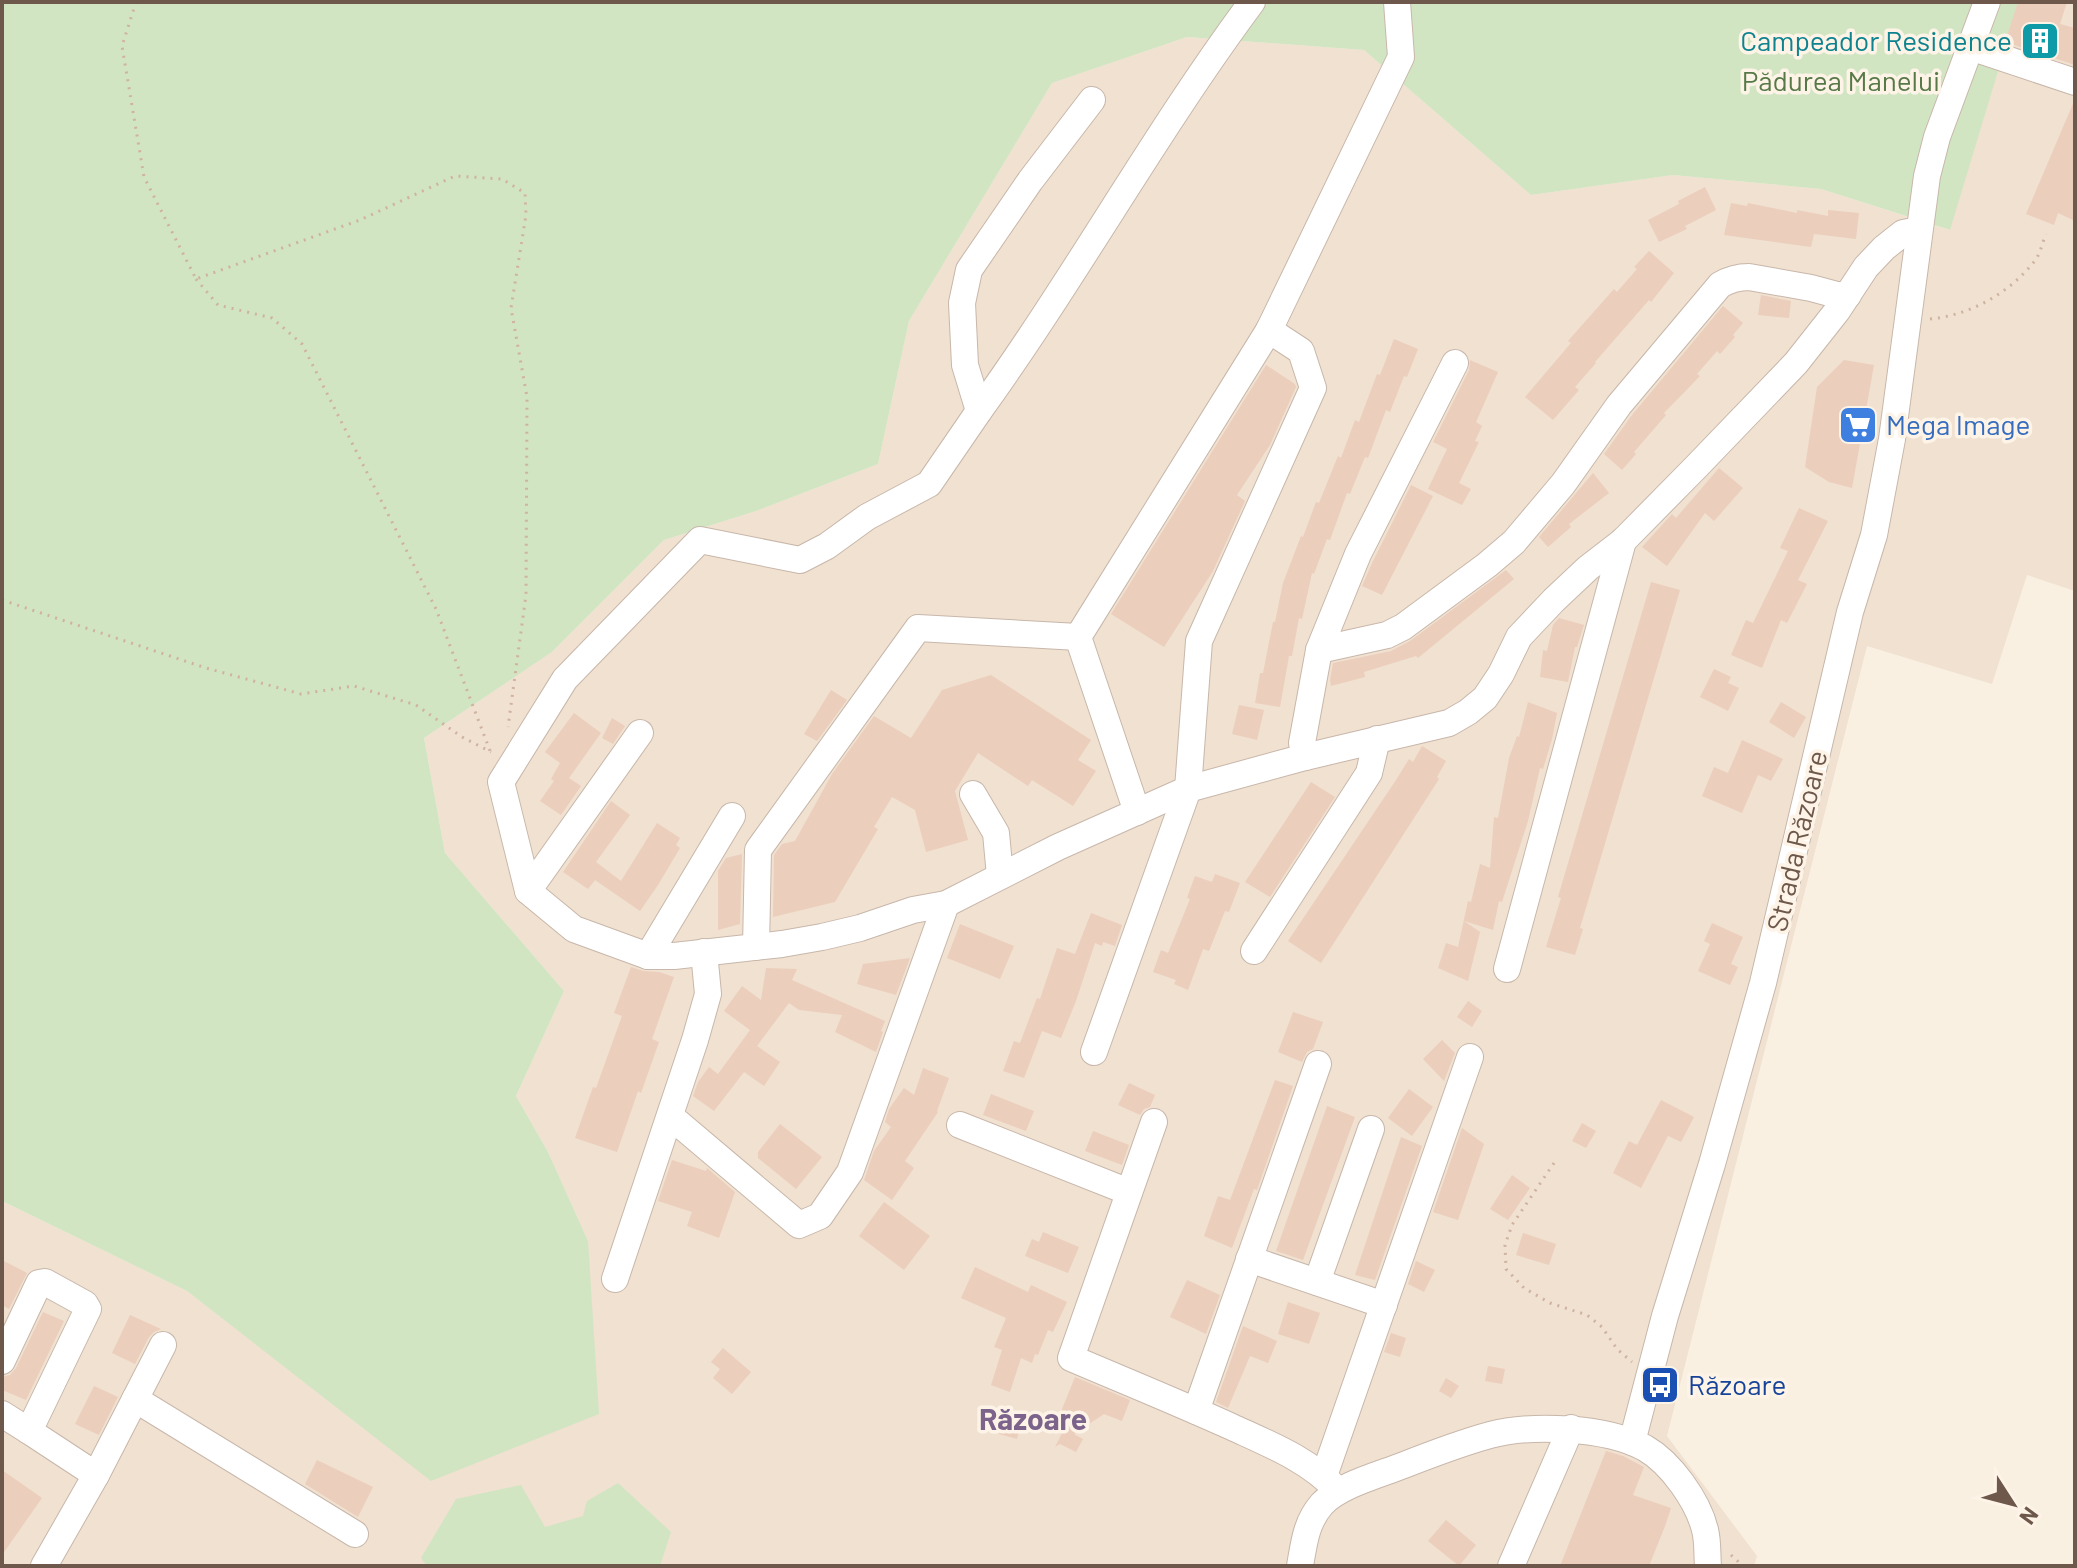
<svg xmlns="http://www.w3.org/2000/svg" width="2077" height="1568" viewBox="0 0 2077 1568" font-family="Barlow,sans-serif">
<rect width="100%" height="100%" fill="#f9f0e2"/>
<path fill="#f0e1d1" d="M2019,2H2075V591L2027,575L1992,684L1867,646L1667,1436L1757,1556L1754,1566H2V1201L187,1291L431,1480L588,1241L548,1152L516,1096L564,991L445,853L424,738L552,652L664,540L756,511L878,464L909,321L1052,83L1187,37L1364,50L1531,195L1673,175L1821,189L1949,230Z"/>
<g fill="#d1e5c2">
<path d="M2,2H2019L1950,230L1821,189L1673,175L1531,195L1364,50L1187,37L1052,83L909,321L878,464L756,511L664,540L552,652L424,738L445,853L564,991L516,1096L548,1152L588,1241L599,1414L431,1481L187,1291L2,1201Z"/>
<path d="M618,1483L671,1532L660,1566H427L421,1558L456,1499L521,1485L545,1527L583,1516L587,1501Z"/>
</g>
<g fill="#eccebc">
<path d="M2018,2H2067L2060,24L2075,28V65L2005,42Z"/>
<path d="M2075,99V221L2058,213L2054,225L2026,214Z"/>
<path d="M1705,187L1716,210L1685,226L1687,229L1659,242L1648,220L1679,204L1678,201Z"/>
<path d="M1731,203L1747,206L1748,203L1797,213V210L1828,216V210L1859,213L1856,239L1814,234L1811,247L1724,235Z"/>
<path d="M1649,251L1674,273L1651,302L1649,300L1595,362L1596,363L1575,387L1579,390L1553,420L1525,397L1571,343L1568,341L1614,289L1617,292L1637,269L1634,267Z"/>
<path d="M1761,295L1791,301L1789,318L1758,315Z"/>
<path d="M1723,306L1743,323L1733,335L1735,337L1720,354L1717,351L1697,374L1700,376L1664,413L1666,415L1634,452L1636,454L1622,470L1604,454L1632,415Z"/>
<path d="M1394,339L1418,349L1407,377L1404,376L1390,412L1386,410L1368,458L1365,457L1350,494L1347,493L1330,540L1327,539L1314,574L1312,573L1302,619L1299,618L1292,656H1289L1280,707L1255,703L1260,673H1263L1273,622H1275L1283,583L1301,536L1303,537L1316,502L1319,503L1338,456L1341,458L1355,420L1359,422L1377,374L1380,375Z"/>
<path d="M1470,360L1498,372L1476,422L1482,426L1475,441L1479,442L1459,483L1471,489L1462,505L1428,489L1447,449L1433,442L1469,370Z"/>
<path d="M1844,360L1874,365L1852,488L1829,482L1805,467L1817,387Z"/>
<path d="M1266,365L1295,384L1296,387L1270,445L1237,495L1245,501L1213,571L1164,647L1111,614Z"/>
<path d="M1719,468L1743,488L1714,521L1705,513L1667,566L1642,547L1672,514L1676,518Z"/>
<path d="M1593,473L1609,493L1569,524L1571,527L1548,547L1539,537Z"/>
<path d="M1411,485L1433,496L1382,595L1362,586L1373,561Z"/>
<path d="M1799,508L1828,521L1798,580L1807,584L1787,623L1781,620L1762,668L1731,655L1746,620L1753,623L1788,551L1780,548Z"/>
<path d="M1506,570L1514,579L1418,658L1416,656L1364,672L1365,677L1331,686L1330,680L1333,663L1391,651L1410,641Z"/>
<path d="M1651,582L1680,590L1580,928L1583,929L1575,955L1546,947L1561,898L1558,897Z"/>
<path d="M1559,618L1584,625L1577,647H1575L1568,682L1540,677L1543,650L1547,651L1553,625Z"/>
<path d="M1714,669L1731,677L1728,683L1739,688L1728,711L1700,697Z"/>
<path d="M991,675L1091,740L1078,760L1096,771L1073,806L1032,780L1028,786L978,753L955,791L968,840L926,852L915,810L892,797L874,827L878,829L835,902L773,917L774,855L782,844L795,841L832,774L874,716L911,738L942,690Z"/>
<path d="M831,690L847,700L817,741L804,734Z"/>
<path d="M1528,702L1557,713L1552,739L1543,769L1540,768L1528,821L1502,902L1499,901L1493,930L1464,921L1480,932L1468,981L1438,968L1446,943L1458,947L1468,901L1471,902L1480,864L1490,868L1494,817L1498,818L1509,758L1517,736L1519,737Z"/>
<path d="M1781,702L1806,717L1794,738L1769,722Z"/>
<path d="M1239,705L1264,710L1257,740L1232,734Z"/>
<path d="M574,713L601,733L569,778L581,786L561,815L540,801L554,781L551,779L560,763L545,752Z"/>
<path d="M612,718L625,726L613,744L602,738Z"/>
<path d="M1742,740L1783,759L1771,781L1758,775L1742,813L1702,796L1714,767L1728,773Z"/>
<path d="M1422,746L1446,761L1437,777L1439,779L1321,963L1288,941L1396,780L1409,759L1413,762Z"/>
<path d="M1311,782L1335,797L1270,897L1245,882Z"/>
<path d="M611,801L630,815L596,862L621,881L657,823L680,838L676,845L680,848L658,885L640,911L595,880L588,889L563,872Z"/>
<path d="M742,854L740,924L718,930V871L726,858Z"/>
<path d="M1215,874L1240,883L1229,912L1225,911L1209,951L1203,949L1188,990L1174,984L1176,980L1153,972L1161,950L1168,953L1190,899L1187,898L1195,876L1212,882Z"/>
<path d="M1091,913L1122,925L1115,946L1103,942L1102,946L1095,943L1076,1001L1061,1038L1042,1031L1024,1078L1003,1071L1014,1041L1020,1043L1037,998L1040,999L1057,948L1075,954Z"/>
<path d="M1712,923L1743,937L1731,964L1738,967L1730,985L1698,971L1710,944L1704,941Z"/>
<path d="M960,924L1014,946L1000,979L947,958Z"/>
<path d="M910,958L896,995L857,984L863,964Z"/>
<path d="M631,967L643,971L659,972L674,977L652,1039L659,1042L641,1093L638,1091L617,1152L575,1138L593,1087L596,1088L622,1016L614,1013Z"/>
<path d="M766,968L797,969L792,980L885,1021L881,1031L883,1032L876,1052L835,1032L842,1015L799,1010L789,1003L757,1046L780,1062L764,1086L744,1072L714,1111L693,1096L698,1082L709,1067L718,1074L750,1030L724,1011L742,986L761,1000Z"/>
<path d="M1468,1001L1482,1011L1472,1027L1457,1017Z"/>
<path d="M1293,1012L1323,1022L1313,1049L1307,1052L1302,1062L1278,1052Z"/>
<path d="M1442,1040L1455,1053L1444,1081L1423,1059Z"/>
<path d="M923,1068L949,1078L937,1111L938,1112L905,1161L914,1168L892,1200L864,1180L874,1151L891,1127L885,1122L889,1109L904,1088L914,1095Z"/>
<path d="M1275,1080L1293,1086L1257,1190L1254,1189L1232,1248L1204,1236L1218,1196L1230,1200Z"/>
<path d="M1129,1083L1155,1095L1150,1107L1144,1109L1140,1115L1118,1105Z"/>
<path d="M1409,1089L1433,1107L1412,1136L1388,1118Z"/>
<path d="M991,1094L1034,1111L1026,1131L983,1115Z"/>
<path d="M1661,1100L1694,1117L1681,1142L1668,1136L1641,1188L1613,1173L1629,1141L1637,1145Z"/>
<path d="M1327,1106L1355,1117L1303,1260L1276,1251Z"/>
<path d="M1582,1123L1596,1131L1586,1148L1572,1141Z"/>
<path d="M780,1124L822,1157L796,1189L758,1158V1152Z"/>
<path d="M1462,1128L1484,1144L1458,1220L1433,1212Z"/>
<path d="M1093,1131L1129,1145L1122,1165L1085,1151Z"/>
<path d="M1401,1137L1422,1146L1375,1280L1355,1275Z"/>
<path d="M672,1160L706,1171L707,1168L735,1192L719,1238L687,1226L692,1212L658,1201Z"/>
<path d="M1512,1175L1530,1188L1508,1220L1490,1209Z"/>
<path d="M884,1202L930,1236L904,1270L859,1236Z"/>
<path d="M1043,1232L1079,1247L1068,1273L1025,1256L1032,1239L1039,1242Z"/>
<path d="M1523,1233L1556,1244L1549,1265L1516,1255Z"/>
<path d="M2,1260L27,1273L9,1309L2,1305Z"/>
<path d="M1416,1261L1435,1270L1424,1292L1408,1284Z"/>
<path d="M975,1267L1028,1292L1031,1285L1067,1302L1053,1332L1048,1330L1038,1355L1035,1354L1032,1363L1021,1358L1010,1392L991,1385L1002,1350L994,1347L1006,1318L961,1298Z"/>
<path d="M1187,1280L1220,1295L1206,1334L1170,1317Z"/>
<path d="M1288,1302L1320,1313L1309,1344L1278,1334Z"/>
<path d="M43,1312L64,1321L26,1400L2,1390V1377L10,1375L16,1368Z"/>
<path d="M130,1315L161,1329L154,1332L149,1337L135,1364L112,1353Z"/>
<path d="M1243,1326L1277,1341L1268,1363L1250,1356L1228,1408L1216,1402Z"/>
<path d="M1391,1333L1406,1338L1400,1357L1384,1352Z"/>
<path d="M723,1348L751,1372L732,1394L713,1378L720,1369L711,1362Z"/>
<path d="M1488,1366L1505,1369L1502,1384L1485,1381Z"/>
<path d="M1075,1377L1130,1400L1122,1421L1104,1414L1074,1434L1083,1439L1076,1452L1060,1444L1055,1447L1067,1423L1058,1419Z"/>
<path d="M1446,1378L1459,1386L1451,1398L1439,1391Z"/>
<path d="M94,1386L118,1397L99,1435L75,1424Z"/>
<path d="M1004,1415L1022,1419L1017,1439L999,1434Z"/>
<path d="M1606,1451L1623,1456L1644,1467L1633,1495L1671,1508L1665,1526L1649,1566H1560Z"/>
<path d="M317,1460L373,1487L358,1517L305,1484Z"/>
<path d="M2,1470L42,1498L2,1555Z"/>
<path d="M1446,1520L1476,1545L1459,1566L1428,1541Z"/>
</g>
<g fill="none" stroke-linecap="round" stroke-linejoin="round">
<defs>
<g id="minor">
<path d="M1970,47L2075,82"/>
<path d="M1092,100L1030,181L969,270L962,303L965,365L979,411L929,484L867,517L827,546L800,560L700,540L565,679L501,782L528,891L574,929L648,956H674L782,944L822,937L860,928L913,910L946,904L1058,847L1188,789L1305,757L1449,723L1468,712L1485,698L1501,674L1519,637L1554,600L1588,568L1623,541L1695,468L1796,363L1837,311L1866,267L1884,248L1903,233L1919,230"/>
<path d="M1269,330L1401,57L1397,2"/>
<path d="M979,411C1075,278 1154,134 1252,2"/>
<path d="M1319,650L1387,635L1403,627L1487,565L1514,542L1563,484L1619,405L1720,285C1730,279 1738,277 1749,277L1811,288L1837,295H1848"/>
<path d="M1305,757L1302,743L1319,650L1358,554L1455,363"/>
<path d="M973,794L996,833L1000,876"/>
<path d="M528,891L640,733"/>
<path d="M756,947L758,850L918,628L1078,637"/>
<path d="M1254,951L1369,773L1377,739"/>
<path d="M648,956L732,816"/>
<path d="M1507,969L1623,541"/>
<path d="M1094,1052L1188,789L1199,641L1313,388L1301,351L1269,330L1078,637L1137,812"/>
<path d="M670,1116L799,1225L820,1216L850,1172L946,904"/>
<path d="M1154,1122L1071,1358C1125,1381 1179,1403 1232,1427C1269,1444 1310,1460 1338,1491"/>
<path d="M960,1125L1129,1192"/>
<path d="M1249,1259L1384,1305"/>
<path d="M615,1279L695,1040L708,994L704,952"/>
<path d="M1317,1282L1371,1129"/>
<path d="M2,1361L39,1283L45,1282L85,1304L88,1309L29,1431L96,1475"/>
<path d="M135,1399L355,1534"/>
<path d="M1196,1411L1318,1064"/>
<path d="M2,1414L29,1431"/>
<path d="M1632,1442L1665,1316L1712,1164L1763,983L1850,612L1874,535L1892,439L1927,176L1937,137L1987,2"/>
<path d="M1324,1476L1470,1057"/>
<path d="M44,1566L96,1475L163,1345"/>
<path d="M1300,1566C1304,1543 1306,1522 1322,1504C1340,1485 1379,1475 1404,1465C1432,1454 1461,1443 1490,1435C1532,1424 1606,1427 1645,1448C1671,1463 1698,1501 1705,1530C1708,1541 1707,1554 1708,1566"/>
<path d="M1511,1566L1571,1428"/>
</g>
</defs>
<use href="#minor" stroke="#c8b7aa" stroke-width="28"/>
<g stroke="#d0b2a0" stroke-width="3" stroke-dasharray="2 6" stroke-linecap="butt">
<path d="M136,2L122,46L144,177L196,279L360,220L455,176L502,179L525,193L526,215L511,308L527,397L526,595L508,727"/>
<path d="M196,279L218,305L272,318L302,344L436,609L492,756"/>
<path d="M1930,319C1970,315 2008,294 2033,263C2040,256 2042,243 2046,234"/>
<path d="M2,600L206,668L301,694L354,686L416,705L462,737L491,752"/>
<path d="M1554,1163L1512,1225L1505,1245L1506,1269L1524,1288L1550,1303L1587,1315L1602,1327L1617,1349L1632,1362"/>
<path d="M1731,1555L1743,1566"/>
</g>
<use href="#minor" stroke="#fff" stroke-width="26"/>
</g>
<defs>
<symbol id="building-square" viewBox="-11 -11 22 22"><rect x="-9" y="-9" width="18" height="18" rx="4" fill="#0f9aa8" stroke="#fdf4e7"/><path d="M-4-6H4V6H1V3H-1V6H-4ZM-2.5-4.3h1.7v1.8h-1.7ZM.8-4.3h1.7v1.8H.8ZM-2.5-1h1.7V.8h-1.7ZM.8-1h1.7V.8H.8Z" fill="#fff"/></symbol>
<symbol id="supermarket-square" viewBox="-11 -11 22 22"><rect x="-9" y="-9" width="18" height="18" rx="4" fill="#3f7fe0" stroke="#fdf4e7"/><path d="M-6-5.5h2.5l.6 2H6L4.5 2H-2.5L-4.4-4H-6ZM-1.5 3.2a1.3 1.3 0 1 0 .1 0ZM3 3.2a1.3 1.3 0 1 0 .1 0Z" fill="#fff"/></symbol>
<symbol id="bus-square" viewBox="-11 -11 22 22"><rect x="-9" y="-9" width="18" height="18" rx="4" fill="#1a4fb4" stroke="#fdf4e7"/><path d="M-5-6H5V4H4V6H2V4H-2V6H-4V4H-5ZM-3.5-4V0h7V-4ZM-3.5 1.2v1.5H-2V1.2ZM2 1.2v1.5H3.5V1.2Z" fill="#fff"/></symbol>
</defs>
<g fill-rule="evenodd">
<use href="#building-square" x="2018" y="19" width="44" height="44"/>
<use href="#supermarket-square" x="1836" y="403" width="44" height="44"/>
<use href="#bus-square" x="1638" y="1363" width="44" height="44"/>
</g>
<g text-anchor="middle" stroke-width="7" stroke-linejoin="round" paint-order="stroke">
<g font-size="28" fill="#0d838f" stroke="#fdf4e7" text-anchor="end">
<text x="2012" y="51">Campeador Residence</text>
</g>
<g font-size="28" fill="#577948" stroke="#fdf4e7">
<text x="1841" y="91">Pădurea Manelui</text>
</g>
<g font-size="28" fill="#366cbe" stroke="#fdf4e7" text-anchor="start">
<text x="1886" y="435">Mega Image</text>
</g>
<g font-size="28" fill="#6e574b" stroke="#fdf4e7">
<text transform="translate(1797 841) rotate(-77)" y="10">Strada Răzoare</text>
</g>
<g font-size="28" fill="#164399" stroke="#fdf4e7" text-anchor="start">
<text x="1688" y="1395">Răzoare</text>
</g>
<g font-size="30" font-weight="bold" fill="#7c638b" stroke="#fdf4e7">
<text x="1033" y="1430">Răzoare</text>
</g>
</g>
<rect width="2077" height="1568" fill="none" stroke="#6e574b" stroke-width="8"/>
<g transform="translate(2013 1504) rotate(126)" stroke="#fdf4e7" stroke-width="6" paint-order="stroke">
<path d="M0-6L14 30L0 20L-14 30Z" fill="#6e574b"/>
<text y="-12" font-size="22" font-weight="bold" text-anchor="middle" fill="#6e574b">N</text>
</g>
</svg>
